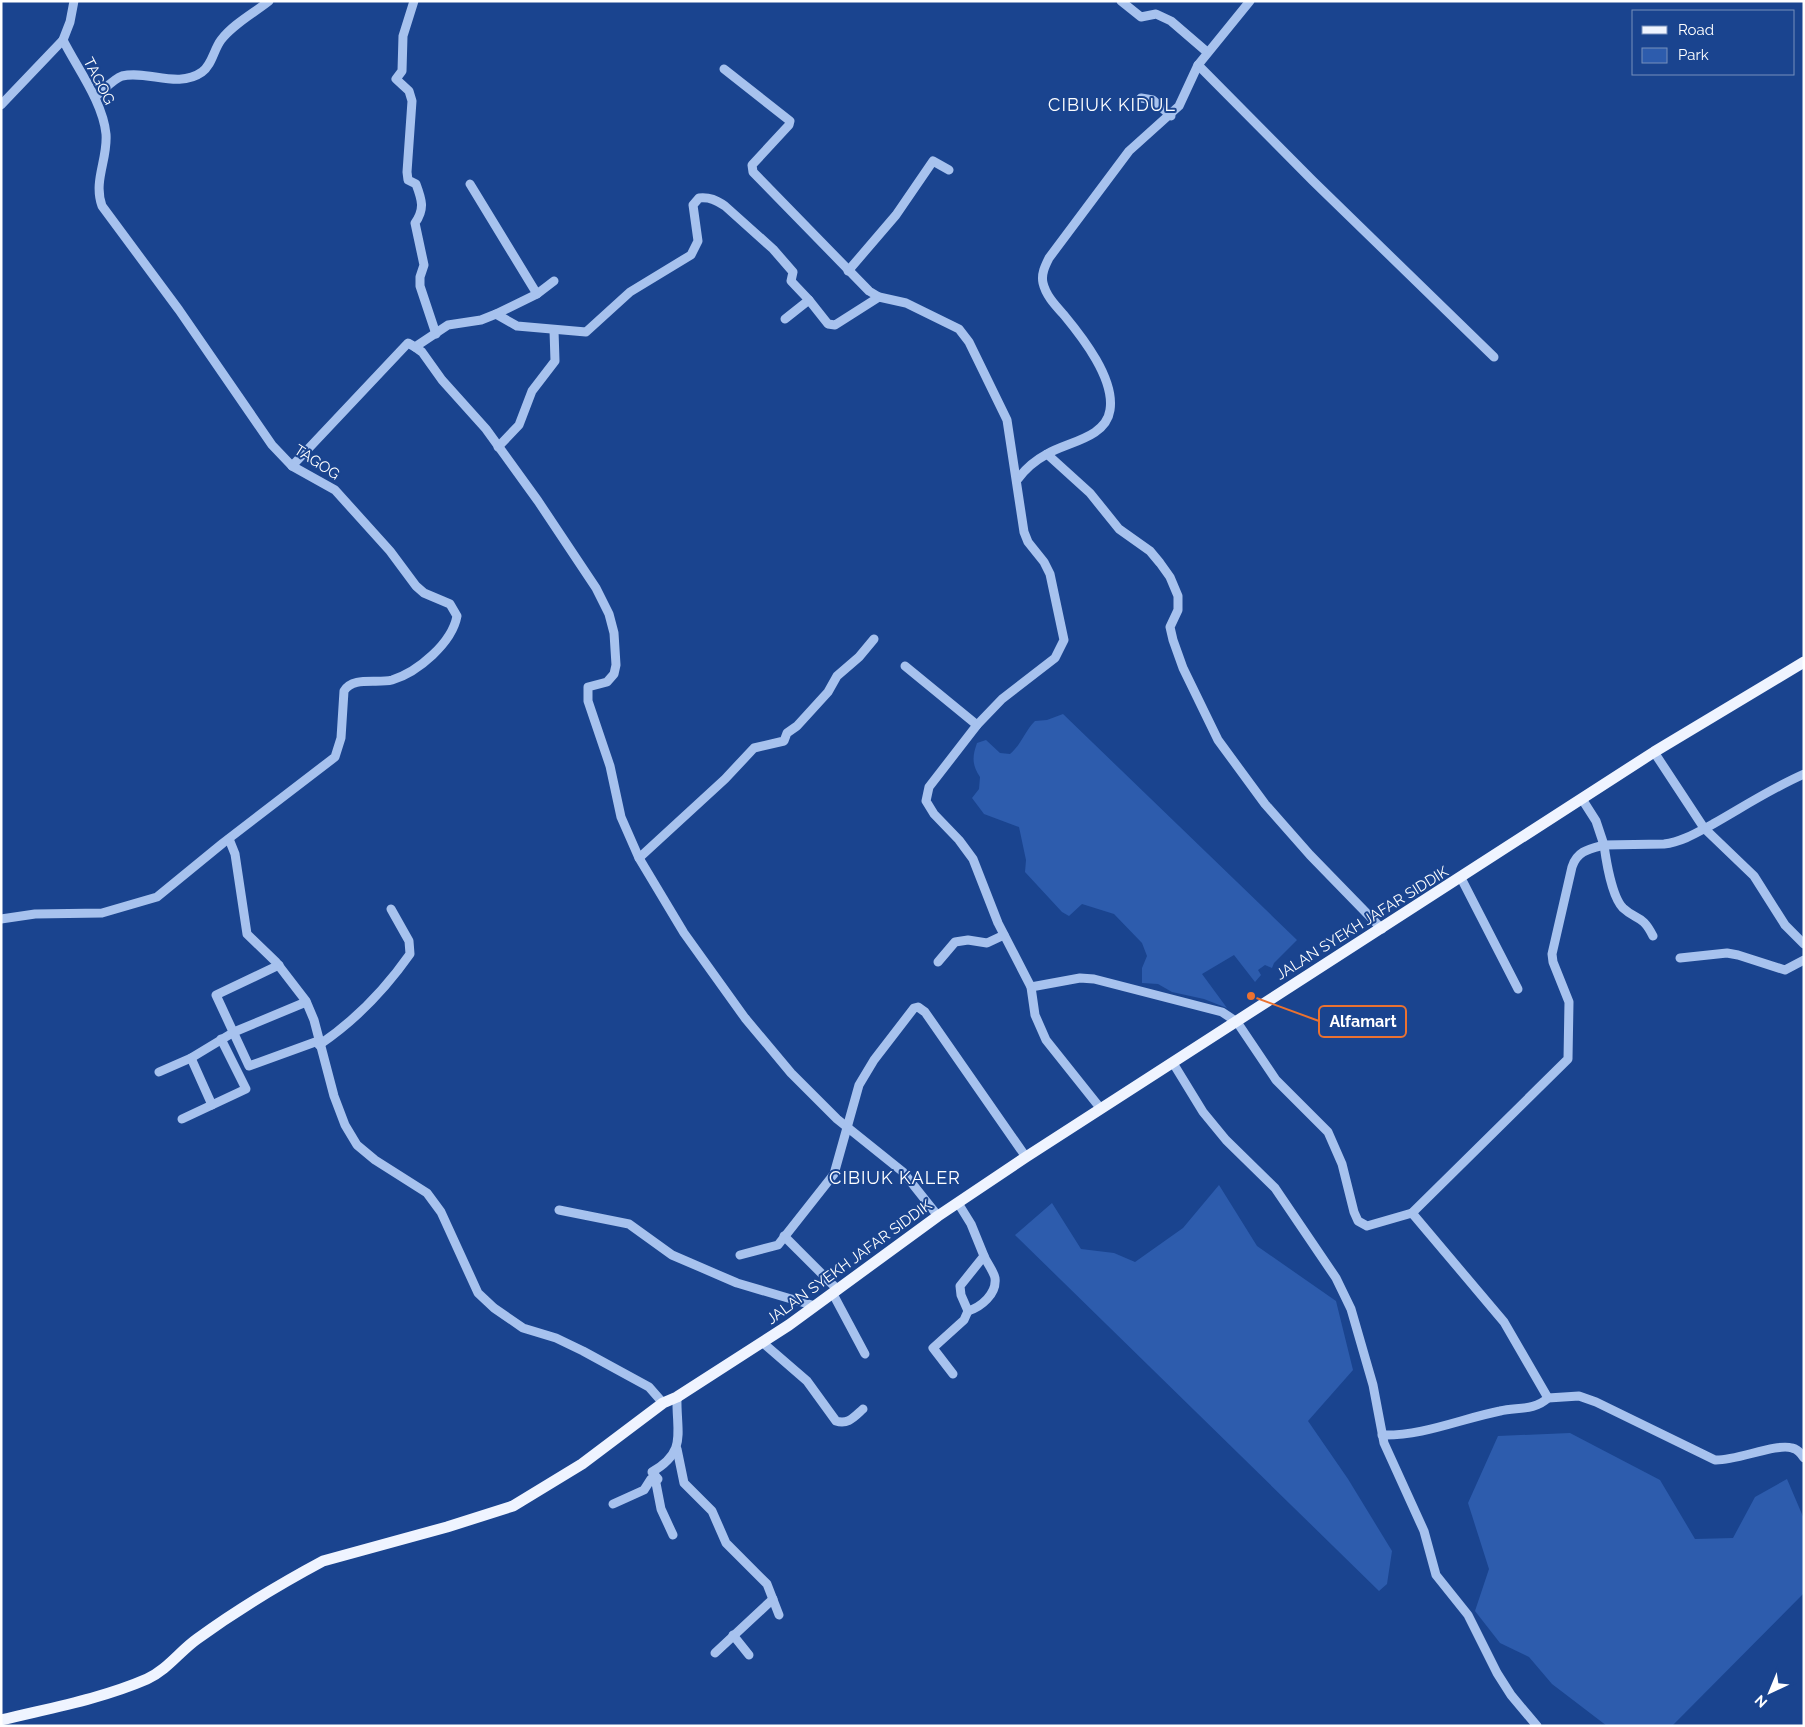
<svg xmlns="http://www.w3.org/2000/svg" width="1805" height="1727" viewBox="0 0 1805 1727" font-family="Raleway,sans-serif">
<rect width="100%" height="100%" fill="#1a448f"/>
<g fill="#2d5cad">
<path d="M1063,714L1297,940L1274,963L1272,968L1265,965L1258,970L1261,975L1255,982L1234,955L1202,974L1227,1008L1204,999L1172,992L1158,984L1142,983V968L1147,956L1142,943L1114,914L1082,904L1069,916L1062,912L1025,872L1026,860L1019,827L984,814L972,798L979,789L980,777C972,765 972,757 977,743L986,740L1000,753L1010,754C1021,745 1025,731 1035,721L1047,720Z"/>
<path d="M1219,1185L1257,1246L1336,1301L1353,1370L1308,1421L1348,1479L1392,1551L1387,1584L1379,1591L1015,1235L1052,1203L1081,1249L1114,1253L1135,1262L1183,1228Z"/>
<path d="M1570,1433L1660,1480L1695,1539L1733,1538L1755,1497L1787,1479L1804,1519V1593L1672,1726H1607L1552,1684L1529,1657L1500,1643L1475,1611L1489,1569L1468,1503L1498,1436Z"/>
</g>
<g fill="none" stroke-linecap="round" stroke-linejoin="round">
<g stroke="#a7c2ee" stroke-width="9">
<path d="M414,1L403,36L402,71L396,79L409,91L412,101L407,172L408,180L416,184C422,200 425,209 415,223L424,265L420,277V286L436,334"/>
<path d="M1121,1L1141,17L1156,14L1171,21L1207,52"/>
<path d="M1198,65L1313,181L1494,357"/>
<path d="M724,69L790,121L789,125L752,165L753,172L869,291L879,297L906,303L959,329L969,342L1007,420L1024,532L1028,542L1044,562L1050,574L1064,640L1055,658L1002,699L977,725L929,787L926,801L934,814L959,840L973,859L998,923L1031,987L1035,1015L1046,1040L1101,1109"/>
<path d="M95,97C103,91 113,79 122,76C148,70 178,89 202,72C212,65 214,49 221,40C233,24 254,13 269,1"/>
<path d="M1141,98L1153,100L1171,116"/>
<path d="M1,105L63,40"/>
<path d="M470,184L537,294"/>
<path d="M848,271L896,215L933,161L949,170"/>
<path d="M496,314L517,326L586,332L630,292L691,255L698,241L693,205L699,198C710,197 716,200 725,206L773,249L793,272L791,281L809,300"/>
<path d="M785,319L809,300L828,324L835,325L879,297"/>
<path d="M415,347L422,352L442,380L486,429L538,501L596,588L609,614L614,633L616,665L614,674L607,682L588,687V701L610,766L621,817L639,858L684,933L745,1018L791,1073L837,1119L903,1172L938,1216"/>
<path d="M498,447L519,425L532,391L555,361L554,330"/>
<path d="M1047,454L1090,493L1119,529L1150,551L1160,563L1170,577L1178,596V610L1170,627L1173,640L1183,668L1218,740L1265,804L1310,855L1382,929"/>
<path d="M292,466L408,343L415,347L448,325L481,320L496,314L537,294L554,281"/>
<path d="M1018,479C1025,469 1036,460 1047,454C1067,442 1106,438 1110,410C1115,379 1083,338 1064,315C1056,306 1046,296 1043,283C1041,274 1045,266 1049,258L1129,151L1179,106L1198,65L1250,1"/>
<path d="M905,666L977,725"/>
<path d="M1654,752L1704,828L1754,876L1785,925L1804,944"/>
<path d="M1582,799L1596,821L1604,845L1664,844C1682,842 1698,832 1713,824C1743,807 1772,788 1804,774"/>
<path d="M229,839L235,854L247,934L276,962L306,1001L314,1020L334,1096L345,1125L357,1145L375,1160L427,1193L441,1212L478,1293L494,1308L523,1328L556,1338L583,1351L649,1387L663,1403"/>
<path d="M639,858L725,779L754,748L784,741L787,733L797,726L828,692L837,676L859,657L874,639"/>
<path d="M1461,878L1518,989"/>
<path d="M1,919L35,914L102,913L157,897L223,843L335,757L341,738L344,691C353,676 377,684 392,680C418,672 452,643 457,616L450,604L424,593L416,586L390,551L335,490L292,466L272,445L179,310L102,206C93,181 108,159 106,134C103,102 77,68 63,40L70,22L74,1"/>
<path d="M1680,958L1727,953L1738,955L1785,970L1804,960"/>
<path d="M938,962L955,942L968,940L987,943L1004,935"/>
<path d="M279,965L216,995L249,1066L318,1041"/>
<path d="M1031,987L1080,978L1094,979L1222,1012L1237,1022L1276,1080L1328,1132L1342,1164L1354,1212L1358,1221L1367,1226L1412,1213L1504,1322L1548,1398C1534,1411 1517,1407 1500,1411C1460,1419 1423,1436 1382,1435"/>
<path d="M319,1045C356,1020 384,991 410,954L409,941L391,909"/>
<path d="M191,1058L212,1105"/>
<path d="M1173,1063L1203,1112L1226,1140L1275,1188L1336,1278L1351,1309L1373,1385L1384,1443L1424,1531L1436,1575L1468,1615L1497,1673L1511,1695L1537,1726"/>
<path d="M159,1072L191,1058L234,1032L306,1002"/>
<path d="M182,1119L246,1089L221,1039"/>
<path d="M559,1210L629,1224L672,1255L737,1283L815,1306"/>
<path d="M1412,1213L1568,1059L1569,1002L1553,962L1552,954L1572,867C1577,851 1589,849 1604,845C1606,860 1612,897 1623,908C1637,921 1642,914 1653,936"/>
<path d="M784,1236L838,1290"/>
<path d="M740,1255L778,1245L834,1174L859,1085L874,1060L914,1008L918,1007L925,1012L1026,1157"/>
<path d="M833,1294L865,1354"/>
<path d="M968,1311C981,1307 997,1294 995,1278C994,1272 987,1263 984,1256"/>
<path d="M763,1343L807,1381L836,1421C848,1425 854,1417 863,1409"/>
<path d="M953,1374L933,1348L964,1320L968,1311L961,1295L960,1286L984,1256L971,1224L958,1203"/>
<path d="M1548,1398L1579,1396L1596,1402L1715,1460C1736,1461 1776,1443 1792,1448C1797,1449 1801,1453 1804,1458"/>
<path d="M677,1449L684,1483L712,1511L726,1543L767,1584L779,1615"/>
<path d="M655,1478L661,1509L673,1535"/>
<path d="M613,1504L644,1490L651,1479H658L652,1472C688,1451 676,1433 677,1397"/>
<path d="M733,1635L749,1655"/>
<path d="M715,1653L773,1599"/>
</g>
<path stroke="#eff4ff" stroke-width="11" d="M1,1720C50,1708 101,1699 147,1679C167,1670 180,1651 197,1639C237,1610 280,1584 323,1561L447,1527L513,1506L582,1464L663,1403L677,1397L789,1325L938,1216L1026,1157L1654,752L1804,662"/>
</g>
<g text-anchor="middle" stroke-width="4" stroke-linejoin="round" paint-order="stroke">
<g font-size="15" fill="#fff" stroke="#1a448f">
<text transform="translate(99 81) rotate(63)" y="5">TAGOG</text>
<text transform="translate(317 462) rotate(33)" y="5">TAGOG</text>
<text transform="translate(1362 923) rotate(-32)" y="5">JALAN SYEKH JAFAR SIDDIK</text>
<text transform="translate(849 1262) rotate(-36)" y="5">JALAN SYEKH JAFAR SIDDIK</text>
</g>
<g font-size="18" letter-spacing="1" fill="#fff" stroke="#1a448f">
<text x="1112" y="111">CIBIUK KIDUL</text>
<text x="895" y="1184">CIBIUK KALER</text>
</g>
</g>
<path fill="none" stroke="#eb7230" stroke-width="2" d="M1251 996L1319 1021"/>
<circle fill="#eb7230" stroke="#1a448f" stroke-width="2" cx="1251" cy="996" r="5"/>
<rect fill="#1a448f" stroke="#eb7230" stroke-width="2" x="1319" y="1006" width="87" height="31" rx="5"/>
<g font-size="16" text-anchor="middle" font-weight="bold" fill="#fff">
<text x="1363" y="1027">Alfamart</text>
</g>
<rect width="1805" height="1727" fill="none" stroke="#ffffff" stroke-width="5"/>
<rect x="1632" y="10" width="162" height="65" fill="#1a448f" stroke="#768fbc"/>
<rect x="1642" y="26" width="25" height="8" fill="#eff4ff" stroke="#768fbc"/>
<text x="1678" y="35" font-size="15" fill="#ffffff">Road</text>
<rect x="1642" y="48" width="25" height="15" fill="#2d5cad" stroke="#768fbc"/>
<text x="1678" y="60" font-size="15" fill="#ffffff">Park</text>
<g transform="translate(1770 1692) rotate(224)" stroke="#1a448f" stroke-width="4" paint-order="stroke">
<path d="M0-4L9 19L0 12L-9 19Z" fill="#ffffff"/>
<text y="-8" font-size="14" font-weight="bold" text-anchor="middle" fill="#ffffff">N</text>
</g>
</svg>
